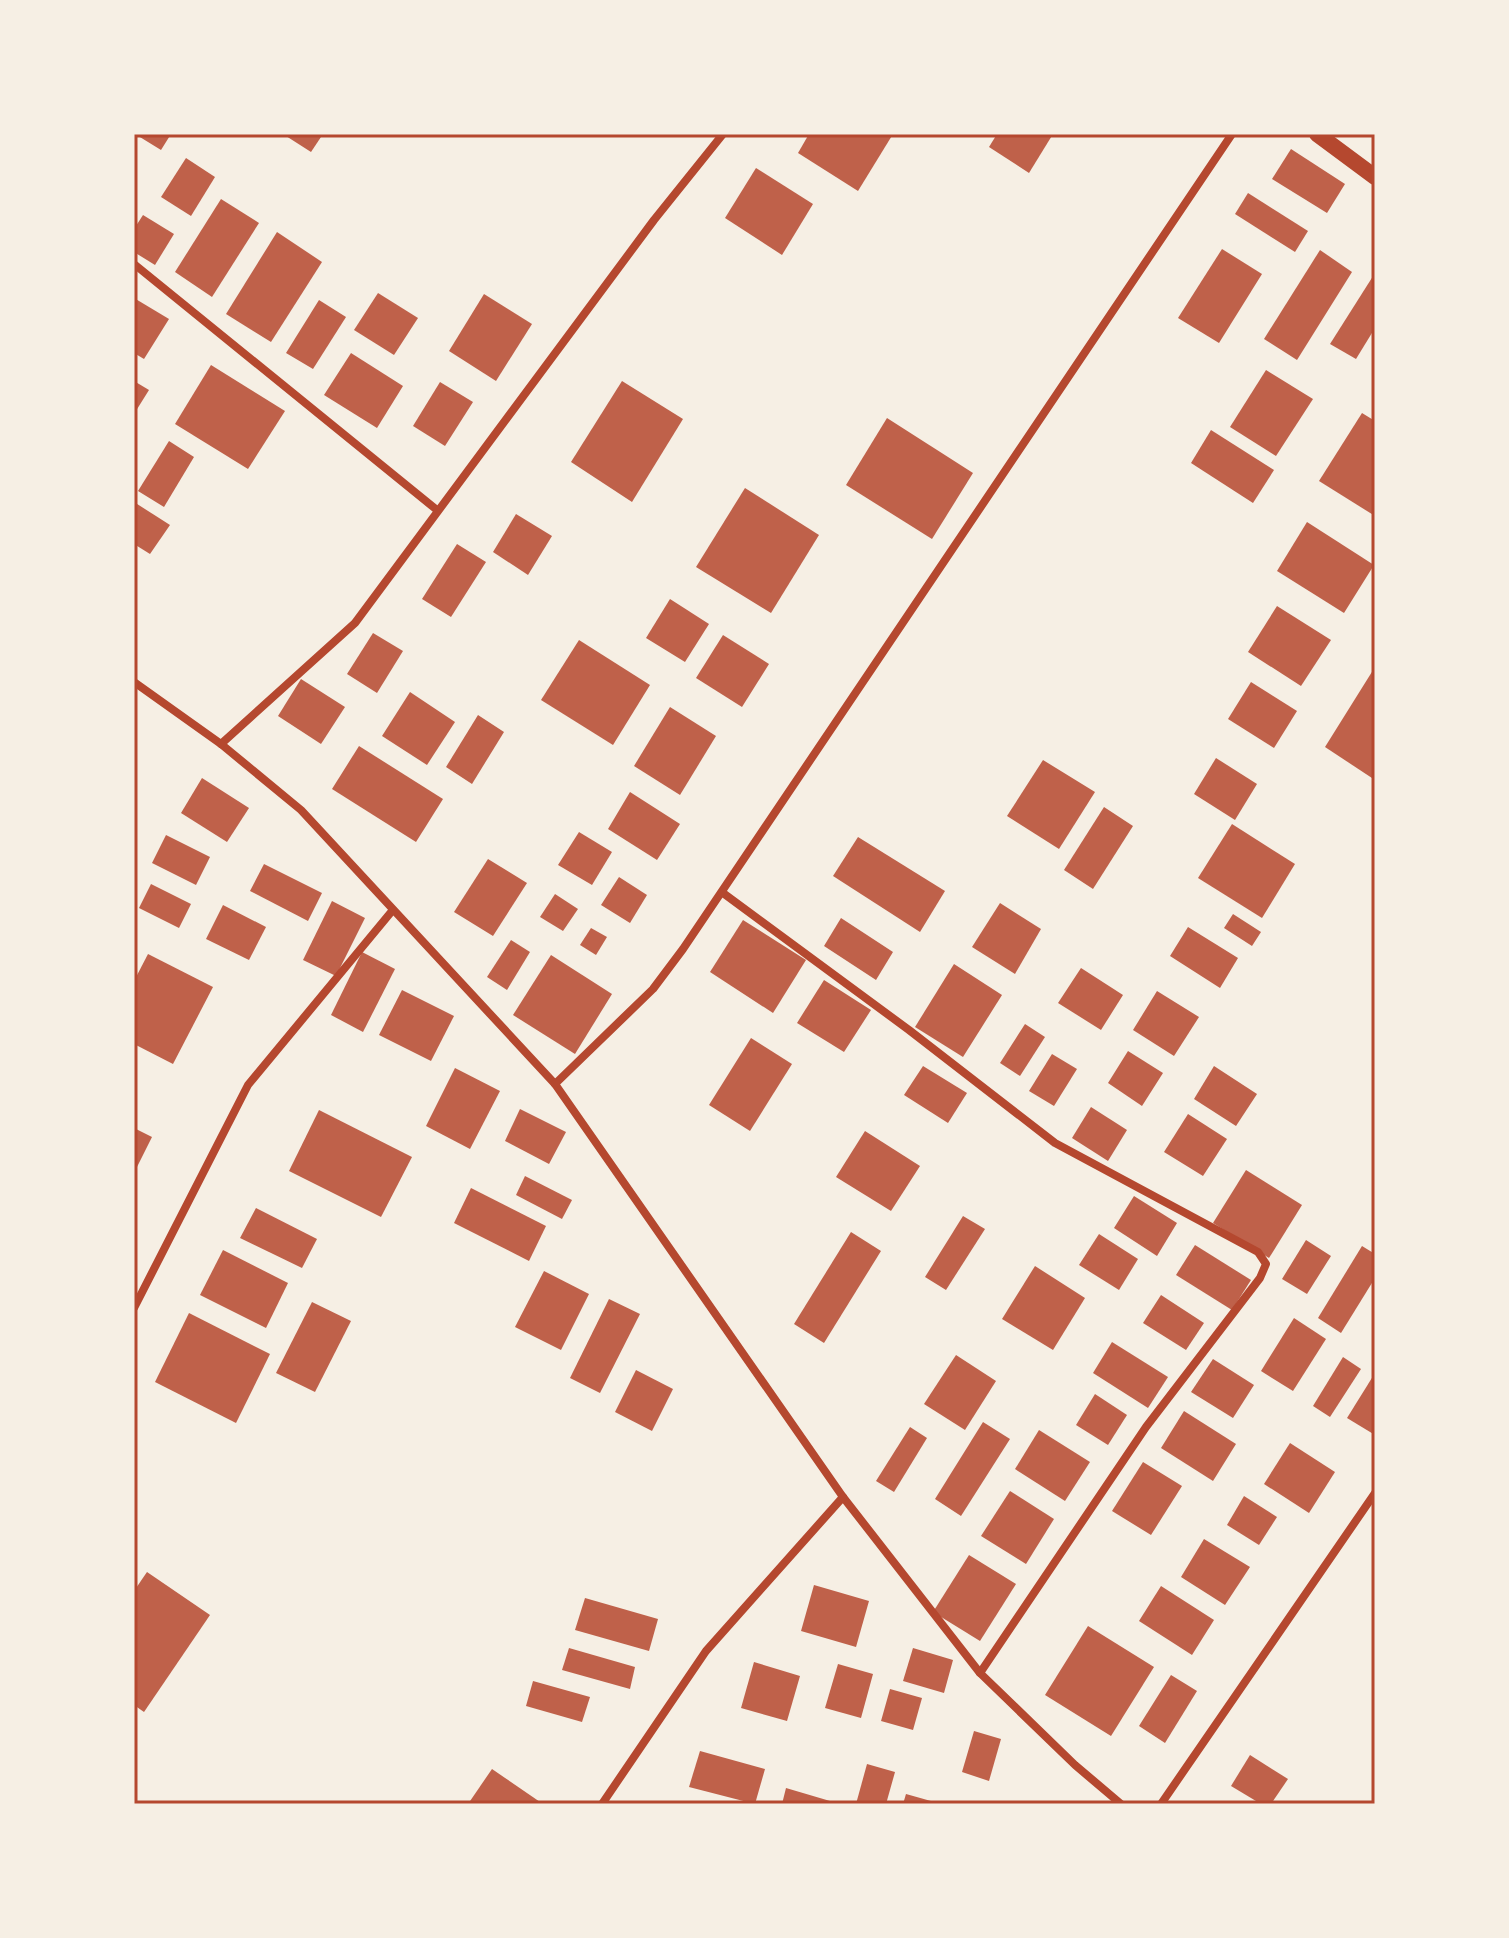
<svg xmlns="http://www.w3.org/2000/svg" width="1509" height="1938" viewBox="0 0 1509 1938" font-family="'Roboto Serif',serif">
<rect width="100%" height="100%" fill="#f6efe4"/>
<g fill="#bf614a">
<path d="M135,134H171L161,150Z"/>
<path d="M287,134H323L311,152L286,136Z"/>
<path d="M809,134H893L858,191L798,153Z"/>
<path d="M997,134H1053L1029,173L989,147Z"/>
<path d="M1291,149L1345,184L1327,213L1272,179Z"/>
<path d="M186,158L215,177L191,216L161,197Z"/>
<path d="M756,168L813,204L782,255L725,218Z"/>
<path d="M1248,193L1308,231L1295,252L1235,214Z"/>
<path d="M221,199L259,223L212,297L175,272Z"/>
<path d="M143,215L174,234L155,265L134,252V229Z"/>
<path d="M277,232L322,262L271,342L226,314Z"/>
<path d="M1222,249L1262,274L1219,343L1178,318Z"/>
<path d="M1320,250L1352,272L1297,360L1264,339Z"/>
<path d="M1375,273V328L1356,359L1330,344Z"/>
<path d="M378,293L418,318L394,355L354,330Z"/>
<path d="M484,294L532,324L496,381L449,351Z"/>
<path d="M134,298L169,319L144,359L134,353Z"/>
<path d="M319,300L346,317L313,369L286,353Z"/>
<path d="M351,353L403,386L377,428L324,395Z"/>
<path d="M211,365L285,411L248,469L175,424Z"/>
<path d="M1266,370L1313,399L1276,456L1230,427Z"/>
<path d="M134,381L149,390L134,414Z"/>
<path d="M622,381L683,419L632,502L571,462Z"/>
<path d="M440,382L473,402L445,446L413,426Z"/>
<path d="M1362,413L1375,421V516L1319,481Z"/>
<path d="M887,418L973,473L932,539L846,485Z"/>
<path d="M1211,430L1274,470L1253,503L1191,463Z"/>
<path d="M169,441L194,457L164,507L138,491Z"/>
<path d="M745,488L819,535L771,613L696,567Z"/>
<path d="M134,502L170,525L150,554L134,544Z"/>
<path d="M516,514L552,536L528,575L493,552Z"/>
<path d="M1307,522L1374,565L1344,613L1277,571Z"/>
<path d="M457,544L486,562L451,617L422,599Z"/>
<path d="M670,599L709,624L685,662L646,638Z"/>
<path d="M1277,606L1331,640L1301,686L1248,652Z"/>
<path d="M373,633L403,651L377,693L347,674Z"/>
<path d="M723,635L769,664L742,707L696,678Z"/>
<path d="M579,640L650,685L613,745L541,700Z"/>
<path d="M1375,667V780L1325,747Z"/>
<path d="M301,679L345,707L321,744L278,716Z"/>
<path d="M1251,682L1297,711L1274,748L1228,719Z"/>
<path d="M410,692L455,722L427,765L382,736Z"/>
<path d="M670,707L716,736L680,795L634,766Z"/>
<path d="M478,715L504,732L472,784L446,767Z"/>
<path d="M359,746L443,799L416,842L332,789Z"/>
<path d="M1216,758L1257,784L1235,820L1194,794Z"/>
<path d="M1043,760L1095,792L1059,849L1007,816Z"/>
<path d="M202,778L249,808L227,842L181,813Z"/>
<path d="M630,792L680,824L657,860L608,829Z"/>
<path d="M1104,807L1133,826L1093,889L1064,870Z"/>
<path d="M1232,824L1295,864L1262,918L1198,878Z"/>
<path d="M579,832L612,852L592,885L558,865Z"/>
<path d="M166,835L210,857L196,885L152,863Z"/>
<path d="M858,837L945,891L920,932L833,876Z"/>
<path d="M488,859L527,883L493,936L454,912Z"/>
<path d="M264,864L322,893L308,921L250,891Z"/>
<path d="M619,877L647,895L630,923L601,905Z"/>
<path d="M151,884L191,904L179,928L139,908Z"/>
<path d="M555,894L578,909L563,931L540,917Z"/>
<path d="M332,901L365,918L336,976L303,960Z"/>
<path d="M1000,903L1041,929L1015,974L972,947Z"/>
<path d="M223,905L266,927L249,960L206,939Z"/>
<path d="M1233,914L1261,932L1252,946L1224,928Z"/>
<path d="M841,918L893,952L876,980L824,946Z"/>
<path d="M743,920L806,960L773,1013L710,972Z"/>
<path d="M1188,927L1238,958L1220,988L1170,956Z"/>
<path d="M591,928L607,937L596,955L580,945Z"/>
<path d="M511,940L530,952L507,990L487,977Z"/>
<path d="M362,952L395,969L363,1032L331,1015Z"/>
<path d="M148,954L213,987L173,1064L134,1044V981Z"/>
<path d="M551,955L612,994L575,1054L513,1015Z"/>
<path d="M954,964L1002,995L963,1057L915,1027Z"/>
<path d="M1081,968L1123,995L1101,1030L1058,1003Z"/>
<path d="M824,980L871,1010L844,1052L797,1023Z"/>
<path d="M402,990L454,1016L431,1061L379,1035Z"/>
<path d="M1157,991L1199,1017L1174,1056L1133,1030Z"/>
<path d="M1025,1024L1045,1037L1020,1076L1000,1063Z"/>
<path d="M751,1038L792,1064L750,1131L709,1105Z"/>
<path d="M1128,1051L1163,1073L1142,1106L1108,1083Z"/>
<path d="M1052,1054L1077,1069L1054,1106L1029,1091Z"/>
<path d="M923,1066L967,1093L948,1123L904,1095Z"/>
<path d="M1214,1066L1257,1094L1236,1126L1194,1099Z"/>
<path d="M455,1068L500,1091L470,1149L426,1126Z"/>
<path d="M1091,1107L1127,1130L1108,1161L1072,1138Z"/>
<path d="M520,1109L566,1132L549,1164L505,1141Z"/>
<path d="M319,1110L412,1157L381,1217L289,1171Z"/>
<path d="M1188,1114L1227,1139L1203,1176L1164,1152Z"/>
<path d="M134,1128L152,1137L134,1173Z"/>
<path d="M865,1131L920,1166L891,1211L836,1177Z"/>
<path d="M1246,1170L1302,1205L1269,1258L1213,1223Z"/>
<path d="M525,1176L572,1200L562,1219L516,1195Z"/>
<path d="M471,1188L546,1226L529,1261L454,1223Z"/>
<path d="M1134,1196L1177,1223L1157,1256L1114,1228Z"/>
<path d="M256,1208L317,1239L302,1268L240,1238Z"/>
<path d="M963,1216L985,1229L946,1290L925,1277Z"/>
<path d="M851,1232L881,1251L824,1343L794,1324Z"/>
<path d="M1099,1234L1138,1259L1119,1290L1079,1265Z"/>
<path d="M1306,1240L1331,1256L1307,1294L1282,1279Z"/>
<path d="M1195,1245L1251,1280L1232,1310L1176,1275Z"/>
<path d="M1362,1246L1375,1254V1278L1341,1333L1318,1318Z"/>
<path d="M223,1250L288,1283L266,1328L200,1295Z"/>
<path d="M1035,1266L1085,1298L1053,1350L1002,1319Z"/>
<path d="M544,1271L589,1294L561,1350L515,1327Z"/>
<path d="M1161,1295L1204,1323L1186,1350L1143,1323Z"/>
<path d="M609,1299L640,1314L600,1393L570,1378Z"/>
<path d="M312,1302L351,1321L315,1392L276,1373Z"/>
<path d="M189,1313L270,1354L236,1423L155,1382Z"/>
<path d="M1294,1318L1326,1339L1293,1391L1261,1371Z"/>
<path d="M1112,1342L1168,1377L1148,1408L1093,1373Z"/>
<path d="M956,1355L996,1381L965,1430L924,1404Z"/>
<path d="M1343,1357L1361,1369L1330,1417L1313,1406Z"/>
<path d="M1213,1359L1254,1385L1233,1418L1191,1392Z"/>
<path d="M636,1370L673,1389L652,1431L615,1412Z"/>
<path d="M1375,1373V1435L1347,1418Z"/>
<path d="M1095,1394L1127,1415L1108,1445L1076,1425Z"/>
<path d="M1184,1411L1236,1444L1213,1481L1161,1448Z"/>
<path d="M983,1422L1010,1439L961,1516L935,1499Z"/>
<path d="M910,1427L927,1438L894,1492L876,1481Z"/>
<path d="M1039,1430L1090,1462L1065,1501L1015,1469Z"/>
<path d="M1290,1443L1335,1472L1309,1513L1264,1484Z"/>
<path d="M1143,1462L1182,1486L1151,1535L1112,1511Z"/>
<path d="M1010,1491L1054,1519L1026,1564L981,1536Z"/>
<path d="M1244,1496L1277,1517L1259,1545L1227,1525Z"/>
<path d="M1204,1539L1250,1567L1225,1605L1181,1577Z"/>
<path d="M969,1555L1016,1584L980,1641L933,1612Z"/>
<path d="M147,1572L210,1615L144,1712L134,1705V1591Z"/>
<path d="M814,1585L869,1601L856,1647L801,1631Z"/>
<path d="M1161,1586L1214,1620L1192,1655L1139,1621Z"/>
<path d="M585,1598L658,1619L649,1651L575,1630Z"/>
<path d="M1088,1626L1154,1667L1111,1736L1045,1695Z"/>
<path d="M569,1648L635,1667L630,1689L562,1670Z"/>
<path d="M913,1648L953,1660L944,1693L903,1681Z"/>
<path d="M754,1662L800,1676L787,1721L741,1708Z"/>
<path d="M838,1664L873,1674L861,1718L825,1708Z"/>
<path d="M1171,1675L1197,1691L1165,1743L1139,1726Z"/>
<path d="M533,1681L590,1697L582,1722L526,1706Z"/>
<path d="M890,1689L922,1698L913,1730L881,1721Z"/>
<path d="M974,1731L1001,1739L989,1781L962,1772Z"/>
<path d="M700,1751L765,1769L755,1804L689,1787Z"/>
<path d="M1250,1755L1288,1779L1271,1804H1261L1231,1786Z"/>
<path d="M867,1764L895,1772L886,1804H856Z"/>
<path d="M492,1769L543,1804H468Z"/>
<path d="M786,1788L830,1801L829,1804H782Z"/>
<path d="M906,1794L938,1803V1804H903Z"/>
</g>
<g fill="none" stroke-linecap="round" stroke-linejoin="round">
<g stroke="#b5482f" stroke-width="8">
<path d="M134,264L437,510"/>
<path d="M134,682L221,744L301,810L555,1084L843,1497L980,1673L1075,1765L1121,1804"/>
<path d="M221,744L355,623L654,220L723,134"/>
<path d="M723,893L909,1030L1055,1143L1258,1252L1266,1264L1260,1278L1146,1427L980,1673"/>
<path d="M555,1084L653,989L683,949L1232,134"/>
<path d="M134,1308L248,1085L392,911"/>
<path d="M602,1804L706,1651L843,1497"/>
<path d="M1161,1804L1375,1493"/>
</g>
<path stroke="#b5482f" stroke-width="16" d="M1317,134L1375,177"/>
</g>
<rect width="1509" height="1938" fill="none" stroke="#f6efe4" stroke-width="272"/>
<rect x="136" y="136" width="1237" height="1666" fill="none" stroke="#b5482f" stroke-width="3"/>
</svg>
